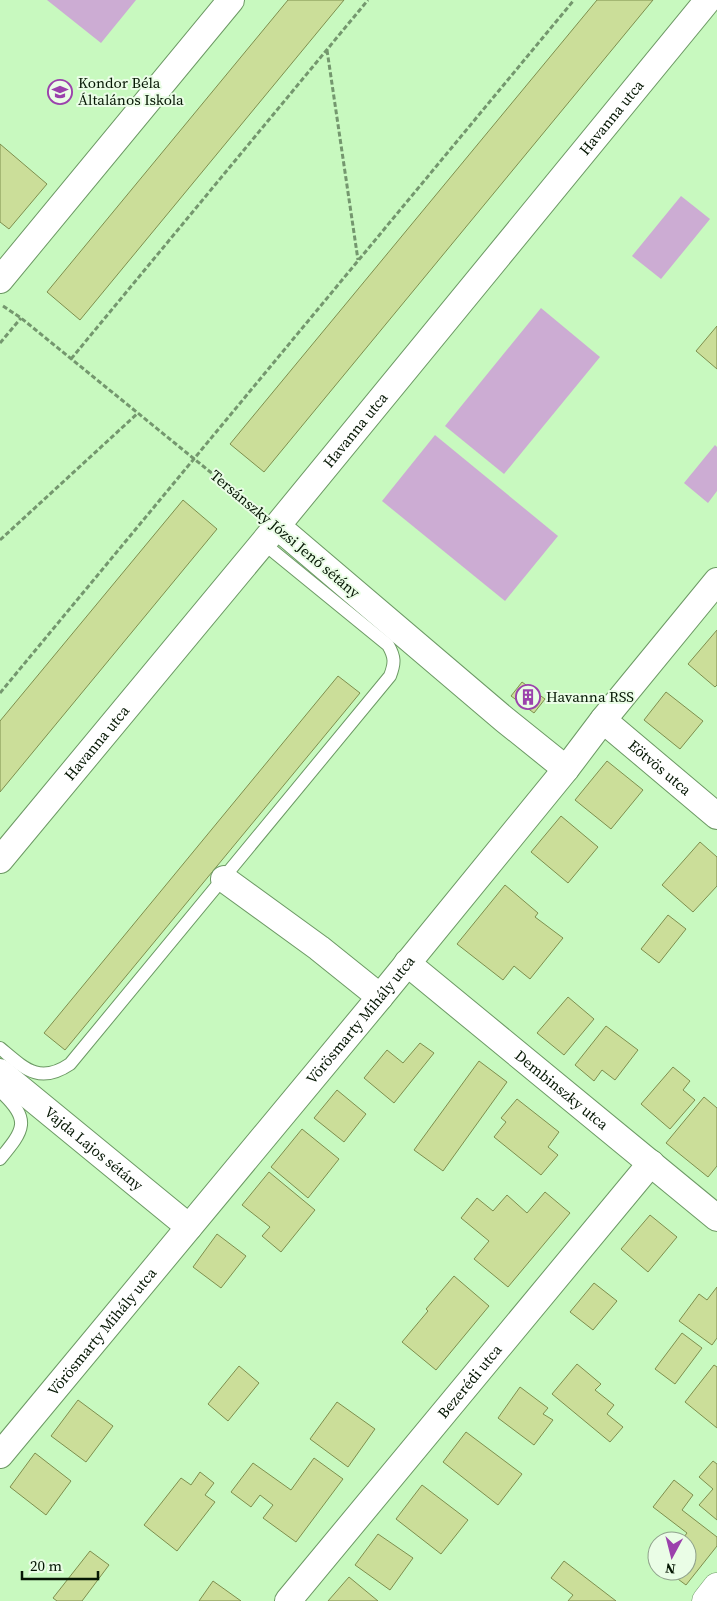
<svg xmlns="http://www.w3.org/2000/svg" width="717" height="1601" viewBox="0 0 717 1601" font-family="'Source Serif 4',serif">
<rect width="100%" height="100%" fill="#c8f9bf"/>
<g fill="#ccacd3">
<path d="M47,0H136L101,43Z"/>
<path d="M681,196L710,219L661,279L632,256Z"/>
<path d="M541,308L600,357L504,474L445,426Z"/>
<path d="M435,435L558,536L505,601L382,501Z"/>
<path d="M715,445L717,447V491L708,503L684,483Z"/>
</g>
<g fill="#cbde99" stroke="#7e8f4e">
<path d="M288,0H344L80,320L47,292Z"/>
<path d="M597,0H653L264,472L230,444Z"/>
<path d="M0,144L47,184L9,229L0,222Z"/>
<path d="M717,326V369L696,351Z"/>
<path d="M183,500L217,529L0,792V721Z"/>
<path d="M717,630V685L715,687L688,664Z"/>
<path d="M338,676L360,693L65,1050L44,1033Z"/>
<path d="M522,682L545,699L534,713L511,696Z"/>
<path d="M666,692L703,721L680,749L644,720Z"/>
<path d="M607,761L643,790L611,829L575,800Z"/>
<path d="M561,816L598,847L568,883L531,852Z"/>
<path d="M700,842L717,857V886L693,912L662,885Z"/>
<path d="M505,885L538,913L535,917L563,938L530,979L514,966L503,980L457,944Z"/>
<path d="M668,915L686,929L659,963L641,949Z"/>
<path d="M568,997L594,1019L564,1055L537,1033Z"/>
<path d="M606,1026L638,1050L615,1080L602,1070L594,1081L575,1065Z"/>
<path d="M420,1043L434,1053L394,1103L364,1078L387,1050L403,1063Z"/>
<path d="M479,1061L507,1082L443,1171L414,1150Z"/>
<path d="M673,1067L690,1081L683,1090L695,1100L670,1129L641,1104Z"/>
<path d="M337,1090L366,1114L344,1142L314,1118Z"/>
<path d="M704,1097L717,1108V1166L708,1177L666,1143Z"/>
<path d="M517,1099L559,1132L548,1147L558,1155L541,1175L494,1137L506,1122L501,1118Z"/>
<path d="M302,1129L339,1159L308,1198L271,1167Z"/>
<path d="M269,1172L315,1210L281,1252L262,1236L270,1227L242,1205Z"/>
<path d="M545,1192L570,1213L508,1287L474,1259L489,1241L461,1218L477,1198L493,1211L507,1195L527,1213Z"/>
<path d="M650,1215L677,1237L648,1272L621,1249Z"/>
<path d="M217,1234L246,1256L221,1288L193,1267Z"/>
<path d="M454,1276L489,1306L436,1370L402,1342L428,1311L426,1309Z"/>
<path d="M594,1283L617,1301L593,1330L570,1312Z"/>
<path d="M717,1287V1338L712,1345L679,1321L699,1294L707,1300Z"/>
<path d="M682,1333L702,1348L675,1384L655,1369Z"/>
<path d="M577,1364L601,1384L595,1390L614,1405L607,1414L623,1427L610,1442L552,1394Z"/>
<path d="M714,1365L717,1367V1428L685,1402Z"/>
<path d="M239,1366L259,1383L228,1421L208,1404Z"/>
<path d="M520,1387L548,1408L543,1414L553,1420L534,1445L498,1418Z"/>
<path d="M78,1400L113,1426L86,1462L51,1436Z"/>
<path d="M337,1402L375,1429L348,1467L310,1439Z"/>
<path d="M466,1432L522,1474L498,1505L443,1462Z"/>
<path d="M35,1453L71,1481L46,1515L10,1487Z"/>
<path d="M314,1458L343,1479L296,1542L263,1518L273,1505L260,1495L251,1507L231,1492L253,1463L291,1490Z"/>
<path d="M713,1461L717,1464V1520L699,1505L713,1489L699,1477Z"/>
<path d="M200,1472L214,1483L205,1495L215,1502L177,1551L144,1525L181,1478L191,1485Z"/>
<path d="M674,1480L693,1495L682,1510L717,1537V1546L686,1585L667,1571H687V1541H681L687,1533L653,1507Z"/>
<path d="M422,1485L468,1520L441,1554L396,1519Z"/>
<path d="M378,1534L413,1558L390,1590L355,1565Z"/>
<path d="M90,1551L109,1565L82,1601H57L53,1598Z"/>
<path d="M564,1561L616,1601H568L573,1595L551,1578Z"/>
<path d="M349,1577L378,1601H328Z"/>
<path d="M213,1581L241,1601H199Z"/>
</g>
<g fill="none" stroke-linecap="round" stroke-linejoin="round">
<defs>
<g id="lane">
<path d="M0,1048C24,1068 39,1085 70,1064L390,676C395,663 395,657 388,645L263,543"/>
<path d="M0,1091C32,1120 24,1130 0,1159"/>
</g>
<g id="street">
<path d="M0,280L231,0"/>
<path d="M277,526L505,720L566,769"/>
<path id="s1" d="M603,720L717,816"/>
<path id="s2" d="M0,860L277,526L708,0"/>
<path d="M224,879L319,948L380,997"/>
<path id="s3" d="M407,963L717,1218"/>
<path id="s4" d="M0,1072L189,1227"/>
<path id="s5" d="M0,1455L380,997L566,769L603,720L717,581"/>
<path id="s6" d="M288,1601L651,1163"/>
</g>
<path id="secondary" d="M706,1601L717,1587"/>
</defs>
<use href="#lane" stroke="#6c9964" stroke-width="14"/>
<use href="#street" stroke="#6c9964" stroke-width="28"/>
<use href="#secondary" stroke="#6c9964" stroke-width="29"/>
<g stroke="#74976e" stroke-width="3" stroke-dasharray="5 2.5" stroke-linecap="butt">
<path d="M327,50L358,260"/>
<path d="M3,306L21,318L257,510"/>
<path d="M0,343L21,318"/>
<path d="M71,359L368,0"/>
<path d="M0,540L138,413"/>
<path d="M0,693L574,0"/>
</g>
<use href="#lane" stroke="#fff" stroke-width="12"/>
<use href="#street" stroke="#fff" stroke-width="26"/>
<use href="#secondary" stroke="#fff" stroke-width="28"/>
</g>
<defs>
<symbol id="school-ring" viewBox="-11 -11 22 22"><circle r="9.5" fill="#eafde6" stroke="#9b41ac" stroke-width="1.5"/><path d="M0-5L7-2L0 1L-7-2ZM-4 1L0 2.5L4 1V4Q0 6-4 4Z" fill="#9b41ac"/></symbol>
<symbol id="building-ring" viewBox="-11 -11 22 22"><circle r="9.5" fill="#eafde6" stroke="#9b41ac" stroke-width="1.5"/><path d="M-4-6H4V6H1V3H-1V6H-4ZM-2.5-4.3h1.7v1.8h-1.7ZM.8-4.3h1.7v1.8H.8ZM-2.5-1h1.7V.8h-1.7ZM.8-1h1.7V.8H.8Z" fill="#9b41ac"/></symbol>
</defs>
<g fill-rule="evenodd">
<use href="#school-ring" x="46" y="78" width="28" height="28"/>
<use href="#building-ring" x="514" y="683" width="28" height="28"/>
</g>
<g text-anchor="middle" stroke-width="4" stroke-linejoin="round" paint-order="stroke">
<g font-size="15" fill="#061704" stroke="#eafde6" text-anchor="start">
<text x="78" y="88">Kondor Béla<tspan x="78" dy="17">Általános Iskola</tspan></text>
<text x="546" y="702">Havanna RSS</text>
</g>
<g font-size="15" fill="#061704" stroke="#eafde6">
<text dy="5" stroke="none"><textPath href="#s2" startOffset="962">Havanna utca</textPath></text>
<text dy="5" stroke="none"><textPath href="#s2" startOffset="558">Havanna utca</textPath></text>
<text transform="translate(285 534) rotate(40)" y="5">Tersánszky Józsi Jenő sétány</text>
<text dy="5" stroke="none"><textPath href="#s2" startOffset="152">Havanna utca</textPath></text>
<text dy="5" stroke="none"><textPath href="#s1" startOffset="74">Eötvös utca</textPath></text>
<text dy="5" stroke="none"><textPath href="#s5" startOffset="565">Vörösmarty Mihály utca</textPath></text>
<text dy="5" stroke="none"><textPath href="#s3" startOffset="200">Dembinszky utca</textPath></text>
<text dy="5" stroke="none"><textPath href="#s4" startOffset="121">Vajda Lajos sétány</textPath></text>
<text dy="5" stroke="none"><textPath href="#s5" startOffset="160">Vörösmarty Mihály utca</textPath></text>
<text dy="5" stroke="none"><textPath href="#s6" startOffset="285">Bezerédi utca</textPath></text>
</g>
</g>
<g transform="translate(672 1556) rotate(187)"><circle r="24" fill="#eafde6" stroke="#8fa18c"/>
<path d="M0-4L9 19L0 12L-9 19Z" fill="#9b41ac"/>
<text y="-8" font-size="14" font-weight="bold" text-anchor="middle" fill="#061704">N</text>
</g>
<path d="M22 1571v8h76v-8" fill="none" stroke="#061704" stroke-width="2.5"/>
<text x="30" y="1571" font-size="15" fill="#061704" stroke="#eafde6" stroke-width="4" paint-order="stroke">20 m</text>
</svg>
